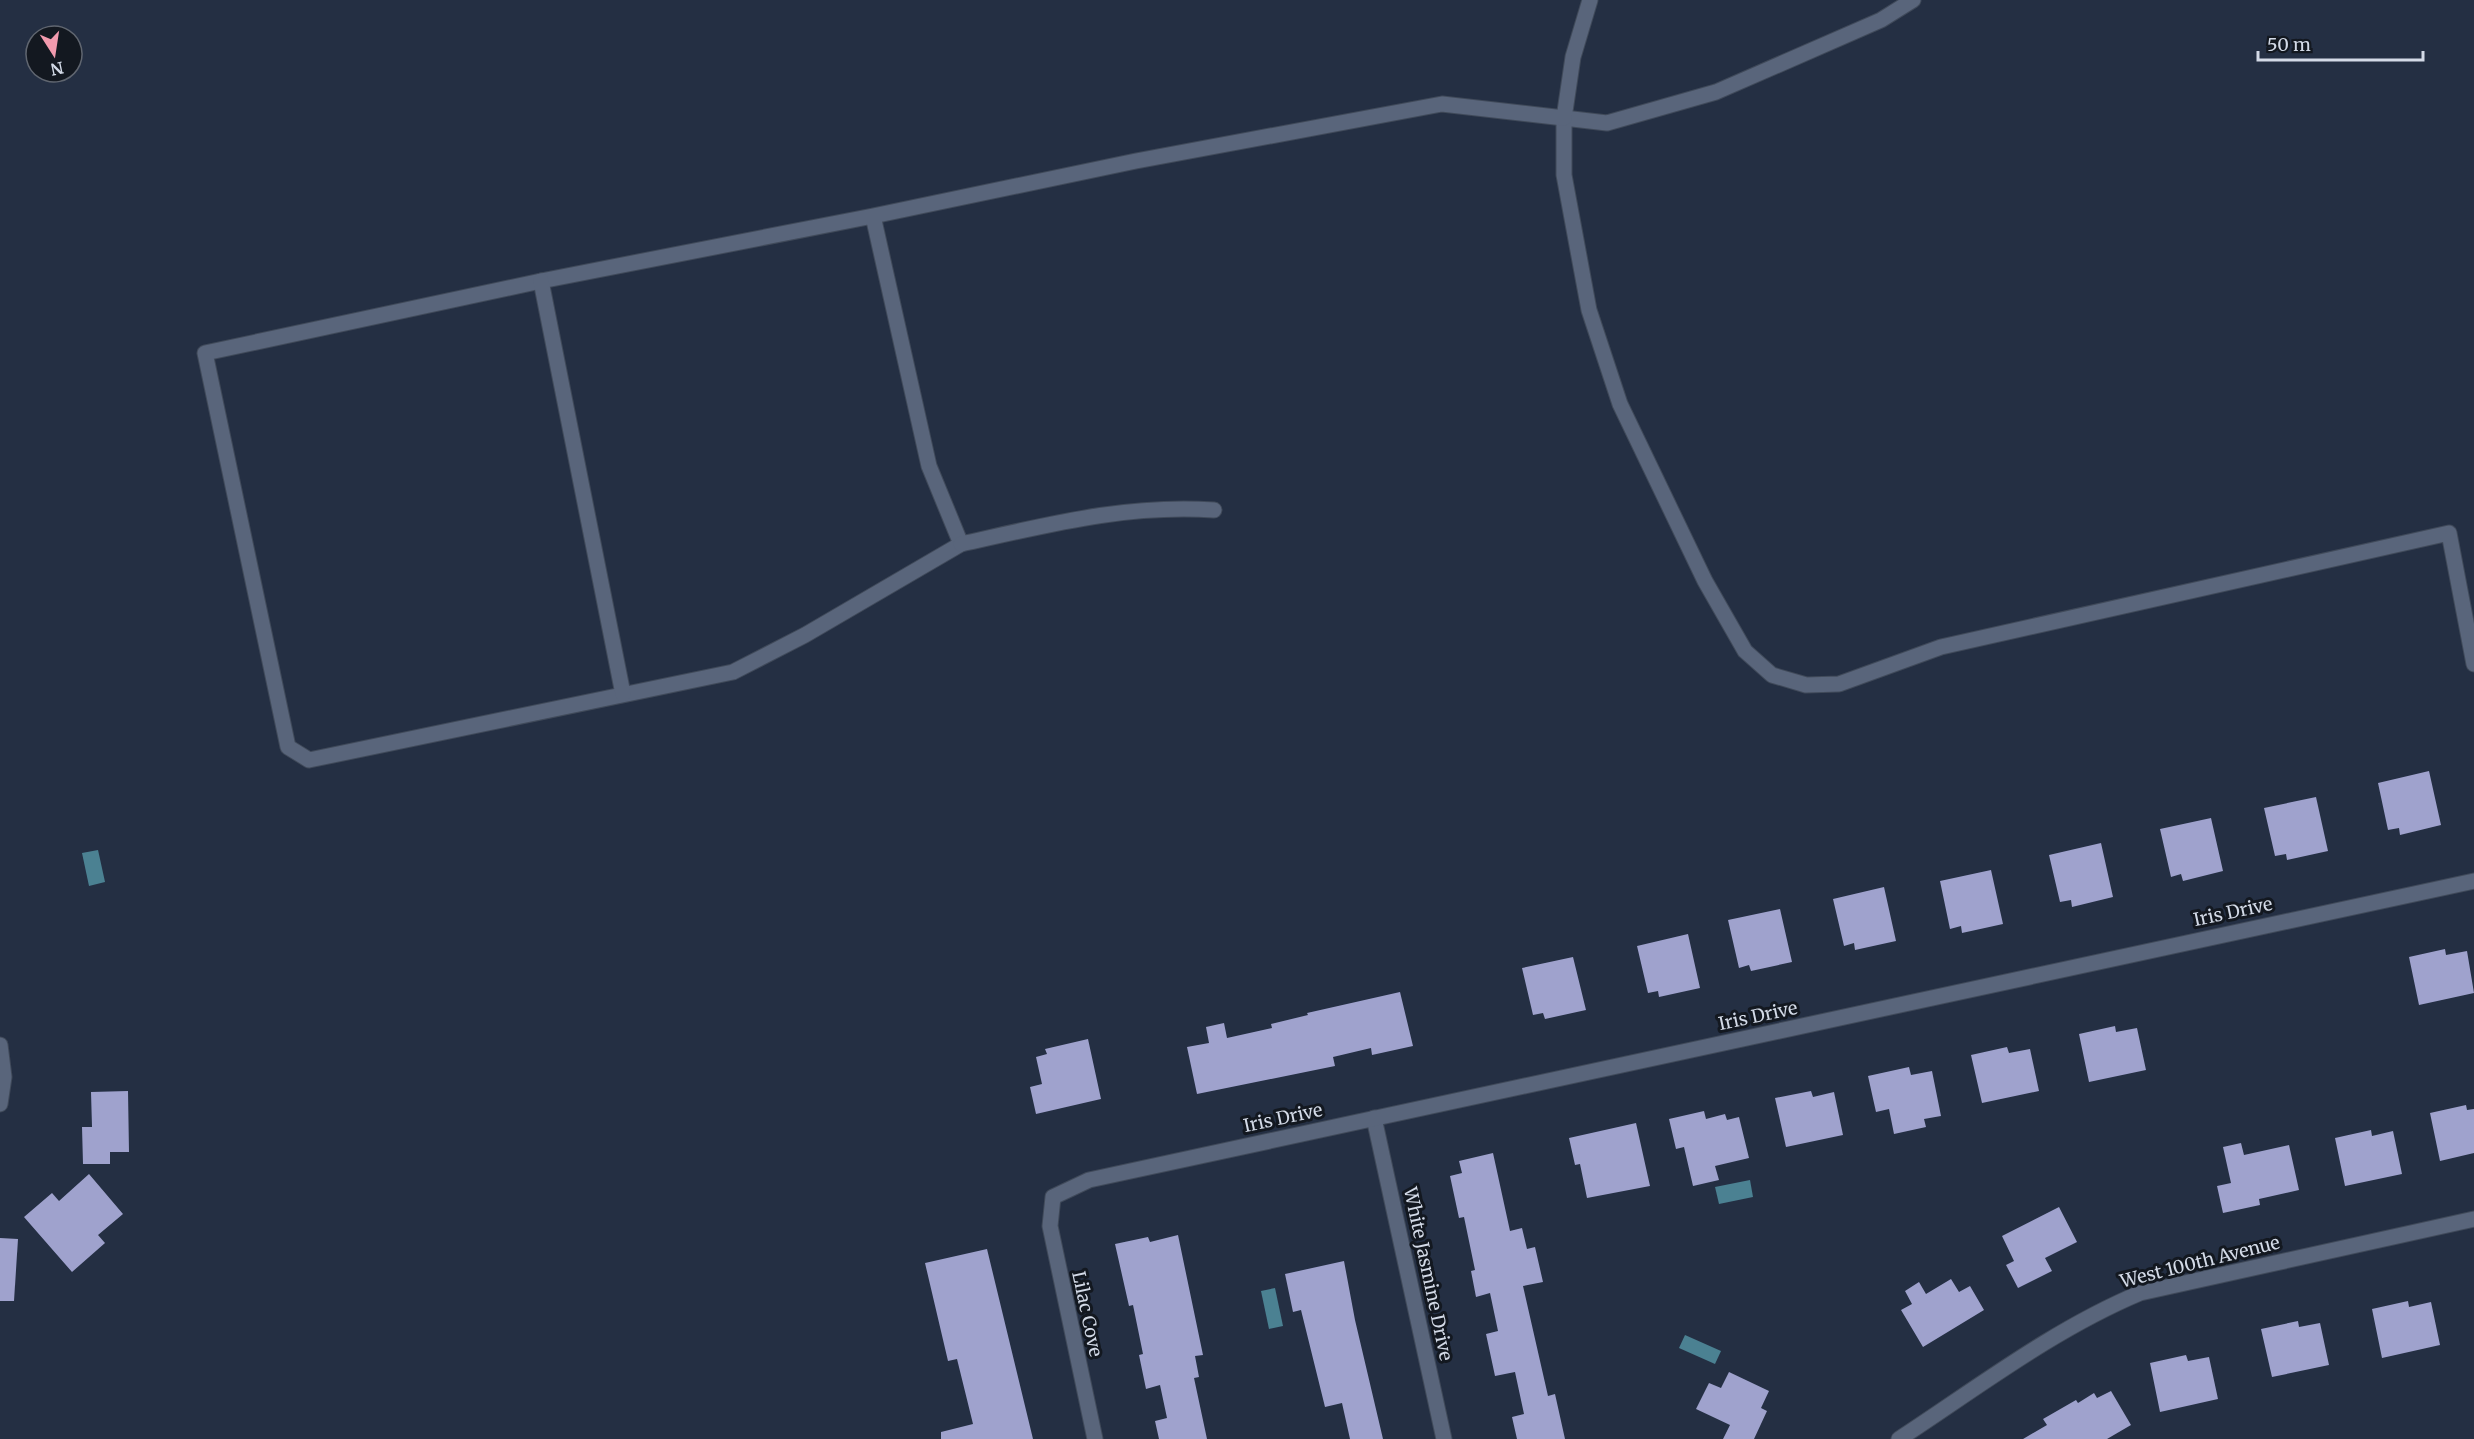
<svg xmlns="http://www.w3.org/2000/svg" width="2474" height="1439" viewBox="0 0 2474 1439" font-family="Merriweather,serif">
<rect width="100%" height="100%" fill="#242f43"/>
<g fill="#4b8192">
<path d="M98,850L105,882L89,886L82,853Z"/>
<path d="M1750,1180L1753,1197L1719,1204L1715,1187Z"/>
<path d="M1275,1288L1283,1326L1269,1329L1261,1291Z"/>
<path d="M1685,1335L1721,1351L1715,1364L1679,1348Z"/>
</g>
<g fill="#9fa2cd">
<path d="M2429,771L2441,825L2400,835L2399,828L2388,830L2378,783Z"/>
<path d="M2316,797L2328,851L2287,860L2286,854L2275,856L2264,808Z"/>
<path d="M2211,818L2223,871L2183,881L2181,874L2171,877L2160,829Z"/>
<path d="M2101,843L2113,897L2072,907L2071,900L2060,902L2049,855Z"/>
<path d="M1991,870L2003,924L1962,933L1961,926L1950,929L1940,881Z"/>
<path d="M1884,887L1896,941L1855,950L1854,943L1844,946L1833,899Z"/>
<path d="M1780,909L1792,962L1751,971L1749,965L1739,968L1728,920Z"/>
<path d="M1688,934L1700,988L1659,997L1658,991L1648,993L1637,946Z"/>
<path d="M2445,949L2446,955L2467,951L2474,993L2419,1005L2409,957Z"/>
<path d="M1573,957L1586,1010L1545,1019L1543,1013L1533,1015L1522,968Z"/>
<path d="M1400,992L1413,1046L1372,1055L1371,1048L1333,1057L1335,1066L1197,1094L1187,1047L1209,1043L1206,1027L1224,1023L1227,1038L1272,1028L1271,1024L1308,1015L1307,1013Z"/>
<path d="M2115,1026L2116,1032L2137,1028L2146,1070L2089,1082L2079,1034Z"/>
<path d="M1088,1039L1101,1099L1036,1114L1030,1087L1042,1084L1036,1057L1047,1054L1045,1049Z"/>
<path d="M2007,1047L2009,1053L2030,1049L2039,1091L1982,1103L1971,1055Z"/>
<path d="M1909,1067L1911,1075L1932,1071L1941,1116L1924,1119L1926,1127L1894,1134L1889,1109L1876,1112L1868,1076Z"/>
<path d="M128,1091L129,1152H110V1164H83L82,1127H92L91,1092Z"/>
<path d="M1811,1091L1813,1097L1834,1092L1843,1135L1786,1147L1775,1098Z"/>
<path d="M2466,1105L2467,1110L2474,1109V1153L2440,1161L2430,1113Z"/>
<path d="M1704,1111L1706,1119L1725,1114L1727,1120L1739,1117L1749,1158L1715,1166L1719,1180L1693,1186L1684,1147L1676,1149L1669,1119Z"/>
<path d="M1636,1123L1650,1186L1587,1198L1580,1164L1575,1165L1569,1138Z"/>
<path d="M2371,1130L2372,1136L2393,1131L2402,1174L2345,1186L2335,1138Z"/>
<path d="M2241,1143L2244,1155L2289,1145L2299,1190L2259,1199L2260,1205L2223,1213L2217,1186L2231,1183L2223,1147Z"/>
<path d="M1493,1153L1510,1231L1522,1228L1527,1249L1535,1247L1543,1282L1523,1286L1548,1396L1555,1394L1565,1439H1517L1512,1417L1524,1414L1515,1372L1495,1376L1486,1334L1498,1331L1490,1293L1476,1297L1471,1271L1475,1270L1464,1217L1459,1218L1450,1176L1462,1173L1459,1161Z"/>
<path d="M89,1174L123,1214L98,1235L105,1243L72,1272L24,1217L52,1193L59,1201Z"/>
<path d="M2059,1207L2077,1242L2045,1258L2052,1271L2018,1288L2006,1265L2014,1261L2002,1236Z"/>
<path d="M1178,1235L1203,1355L1195,1356L1199,1377L1194,1378L1207,1439H1159L1155,1421L1167,1418L1160,1385L1146,1389L1139,1355L1143,1354L1133,1305L1129,1306L1115,1244L1148,1237L1150,1242Z"/>
<path d="M0,1238L18,1239L14,1301H0Z"/>
<path d="M987,1249L1033,1439H941V1432L973,1424L957,1359L948,1361L925,1263Z"/>
<path d="M1344,1261L1355,1320L1383,1439H1350L1342,1403L1325,1407L1301,1310L1293,1312L1285,1274Z"/>
<path d="M1951,1279L1959,1292L1970,1286L1984,1310L1923,1347L1901,1310L1912,1304L1905,1291L1919,1282L1926,1294Z"/>
<path d="M2408,1301L2409,1307L2431,1302L2440,1345L2382,1358L2372,1309Z"/>
<path d="M2298,1321L2299,1327L2320,1323L2329,1365L2272,1377L2261,1329Z"/>
<path d="M2186,1355L2188,1361L2209,1357L2218,1399L2160,1412L2150,1363Z"/>
<path d="M1729,1372L1769,1391L1761,1408L1767,1411L1754,1439H1723L1730,1425L1696,1409L1709,1383L1721,1388Z"/>
<path d="M2111,1391L2131,1425L2107,1439H2023L2047,1425L2043,1419L2076,1400L2078,1403L2094,1393L2097,1398Z"/>
</g>
<g fill="none" stroke-linecap="round" stroke-linejoin="round">
<defs>
<g id="street">
<path d="M1913,0L1881,20L1716,92L1607,123L1564,118V175L1589,310L1620,404L1705,581L1745,651L1772,675L1806,685L1839,684L1941,647L2449,533L2474,664"/>
<path d="M873,216L541,281L205,353L288,747L309,760L733,672L805,635L961,544L929,466L873,216L1136,161L1442,104L1564,118L1573,57L1590,0"/>
<path d="M541,281L623,694"/>
<path d="M961,544C1047,525 1126,504 1214,510"/>
<path d="M0,1045L4,1077L0,1104"/>
<path d="M1374,1118L1444,1439"/>
<path d="M1095,1439L1050,1226L1053,1197L1089,1180L2474,881"/>
<path d="M1899,1439C1977,1388 2054,1329 2140,1293L2474,1219"/>
</g>
</defs>
<use href="#street" stroke="#404a5a" stroke-width="17"/>
<use href="#street" stroke="#59657b" stroke-width="15"/>
</g>
<g text-anchor="middle" stroke-width="6" stroke-linejoin="round" paint-order="stroke">
<g font-size="18" fill="#d3dae7" stroke="#131820">
<text transform="translate(2233 912) rotate(-12)" y="6">Iris Drive</text>
<text transform="translate(1758 1016) rotate(-12)" y="6">Iris Drive</text>
<text transform="translate(1283 1118) rotate(-12)" y="6">Iris Drive</text>
<text transform="translate(2200 1262) rotate(-14)" y="6">West 100th Avenue</text>
<text transform="translate(1428 1274) rotate(78)" y="6">White Jasmine Drive</text>
<text transform="translate(1087 1314) rotate(78)" y="6">Lilac Cove</text>
</g>
</g>
<g transform="translate(54 54) rotate(168)"><circle r="28" fill="#131820" stroke="#606670" stroke-width="1.5"/>
<path d="M0-4.5L10 22L0 15L-10 22Z" fill="#f29aae"/>
<text y="-9" font-size="16" font-weight="bold" text-anchor="middle" fill="#d3dae7">N</text>
</g>
<path d="M2258 51v9h165v-9" fill="none" stroke="#d3dae7" stroke-width="3"/>
<text x="2267" y="51" font-size="18" fill="#d3dae7" stroke="#131820" stroke-width="4.5" paint-order="stroke">50 m</text>
</svg>
